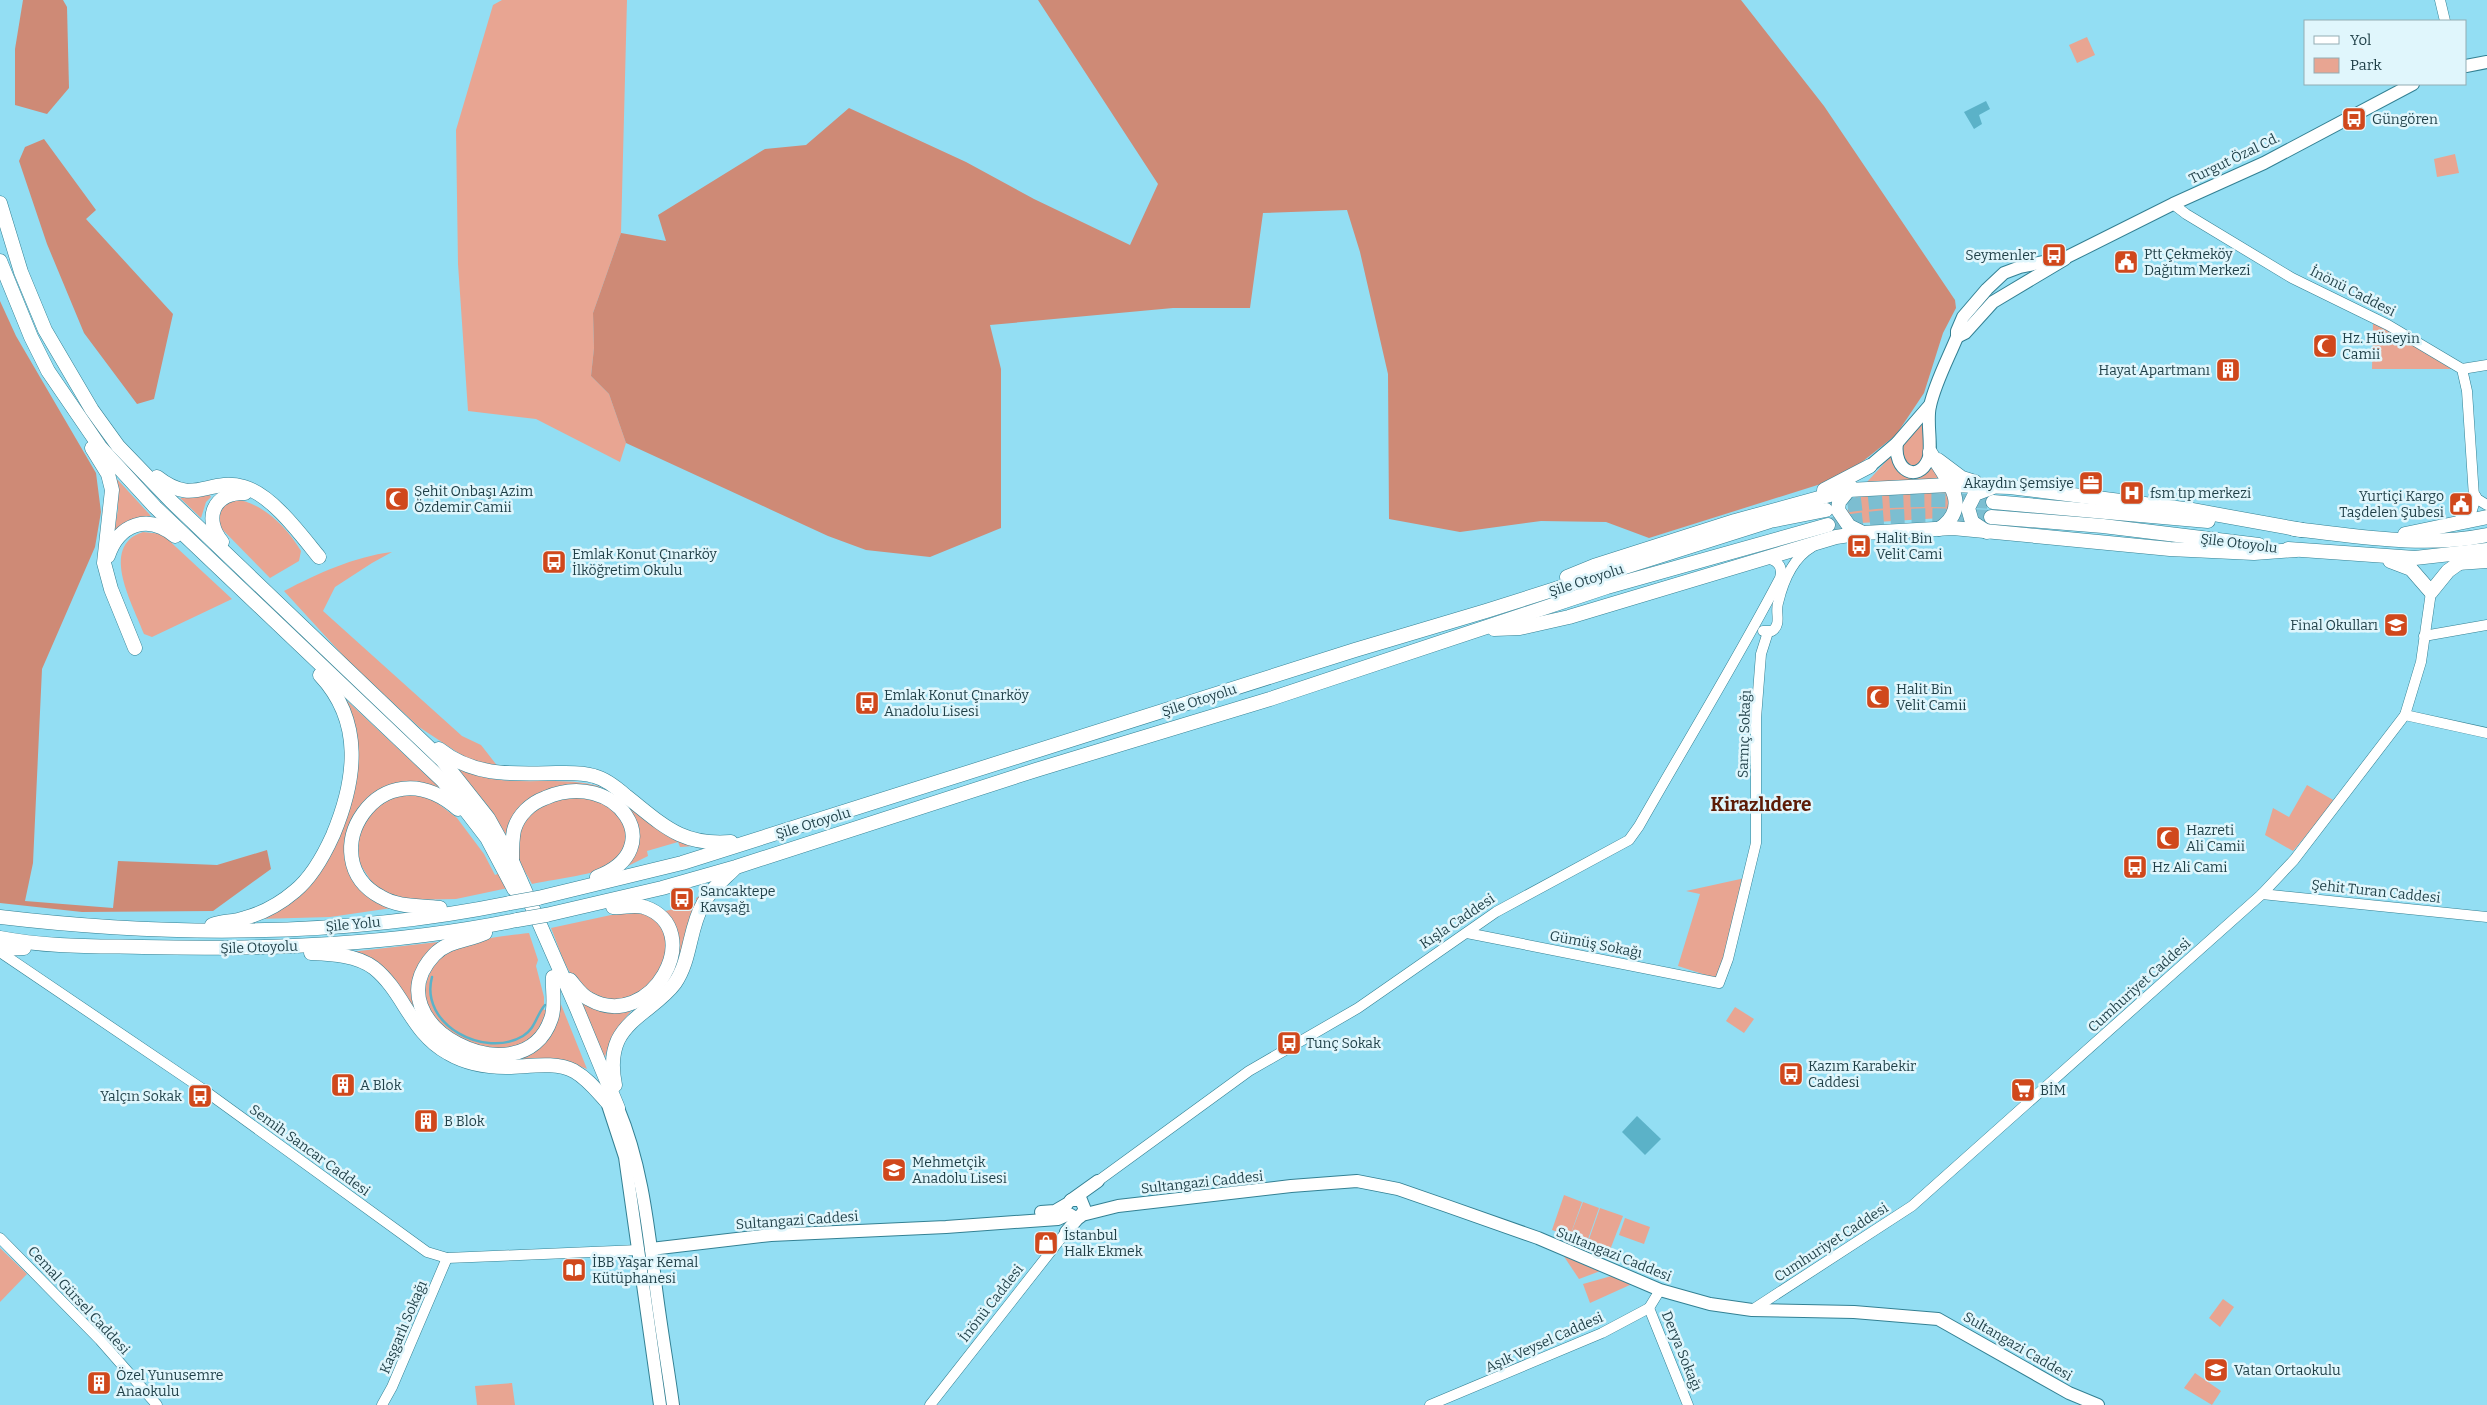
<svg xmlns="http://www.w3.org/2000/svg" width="2487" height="1405" viewBox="0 0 2487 1405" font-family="Bitter,serif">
<rect width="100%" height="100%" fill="#93def3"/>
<g fill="#e8a592">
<path d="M502,0H627L621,233L593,313L594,348L591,376L609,394L626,443L620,462L536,419L468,411L458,264L456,130L493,5Z"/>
<path d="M2087,37L2095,55L2077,63L2069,45Z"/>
<path d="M2455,154L2459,173L2437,177L2434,159Z"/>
<path d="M2373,322L2447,363L2452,369H2372Z"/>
<path d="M1922,422C1923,439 1931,460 1912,467L1907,464L1901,452L1903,445Z"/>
<path d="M1891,456L1897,471L1904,474L1932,463L1941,479L1867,482Z"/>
<path d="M117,479L151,516L128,521L114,533L118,509Z"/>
<path d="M1944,488L1949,494L1950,512L1941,518L1861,523L1852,519L1847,512L1851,501L1858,496Z"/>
<path d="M210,495L211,497L206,502L201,518L180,498Z"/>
<path d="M234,499C263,503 286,526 301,551L299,561L270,578L219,526C219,513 221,505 234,499Z"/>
<path d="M143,532L162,534L232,599L152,637L144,634C134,606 98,546 143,532Z"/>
<path d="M392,552L372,563L335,587L323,611L462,736L481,745L499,768L466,758L419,727L350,663L284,591C319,573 353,557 392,552Z"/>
<path d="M342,696L441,789C388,771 351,796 346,851L392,908L330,917L258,919L293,899L353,789Z"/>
<path d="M454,765C464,769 473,775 483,777C521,786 560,776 598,786L695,846L680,847L678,842L647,851L648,856L626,867L634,854L632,815L577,786L550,789L534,797L508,838L488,806Z"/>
<path d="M2307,785L2335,801L2293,851L2265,835L2273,808L2289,817Z"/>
<path d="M399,794L428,796L457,818L484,854L495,875L500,873L508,888L456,899L404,900L388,895L373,884L358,861L359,834L374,807Z"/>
<path d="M575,797C617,798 651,838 606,867C594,875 548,880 532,884C528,876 522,868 519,859C512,835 526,813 548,803C556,799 567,799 575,797Z"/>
<path d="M1745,878L1718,979L1678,966L1700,894L1686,891Z"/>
<path d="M701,895L682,955L678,954L662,912L696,903V898Z"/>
<path d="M644,912C649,915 656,919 659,923C690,972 616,1031 575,980C564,966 558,945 551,928L611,915Z"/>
<path d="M529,933L538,960L536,966L544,997V1010H547C542,1022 538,1034 526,1041C496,1059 454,1043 435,1017C433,1013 428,1008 426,1004C423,994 426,980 431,971C436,963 440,957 448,952C470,939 505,936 529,933Z"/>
<path d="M447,941C414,963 407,978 419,1017L389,974L371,958L350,952Z"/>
<path d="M577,996C598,1012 607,1012 632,1010C618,1026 609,1040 604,1061Z"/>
<path d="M558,997L587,1069L566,1061L523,1059L522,1056Z"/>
<path d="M1735,1007L1754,1019L1744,1033L1726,1021Z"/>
<path d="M1564,1195L1582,1202L1570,1236L1552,1230Z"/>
<path d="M1583,1202L1599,1208L1587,1242L1570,1236Z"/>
<path d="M1600,1208L1623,1216L1610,1250L1588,1242Z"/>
<path d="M1625,1218L1650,1227L1644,1244L1619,1235Z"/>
<path d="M0,1248L27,1274L0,1302Z"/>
<path d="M1561,1252L1603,1270L1579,1279Z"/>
<path d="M1615,1275L1632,1284L1590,1303L1583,1284Z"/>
<path d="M2223,1299L2234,1307L2220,1327L2209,1318Z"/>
<path d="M2195,1373L2221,1391L2212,1405L2184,1388Z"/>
<path d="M512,1383L515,1405H477L475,1386Z"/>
</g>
<g fill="#ce8a76">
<path d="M23,0H63L67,7L69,88L47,114L15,105V49Z"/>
<path d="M1038,0H1741L1824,106L1955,300L1956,308L1943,333L1924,393L1896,435L1843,477L1649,538L1606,522L1541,521L1460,532L1389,519L1388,374L1360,252L1347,210L1263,213L1250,308H1173L990,325L1001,369V528L930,557L866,550L828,536L626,443L609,394L591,376L594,348L593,313L621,233L666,241L658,215L765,149L806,145L849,108L966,162L1034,199L1130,245L1158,184Z"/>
<path d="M44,139L96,210L86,219L173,314L154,399L137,404L84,333L47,244L19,161L25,147Z"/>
<path d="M0,301L16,336L96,473L101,512L95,547L42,669L33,863L25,901L113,908L118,861L217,865L267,850L271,869L213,911L82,912L0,903Z"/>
</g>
<g fill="#5bb2c8">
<path d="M1986,101L1990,109L1979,115L1982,124L1974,129L1964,112Z"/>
<path d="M1637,1116L1661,1139L1645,1155L1622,1132Z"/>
</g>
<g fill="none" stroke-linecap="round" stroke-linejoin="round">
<path stroke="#5bb2c8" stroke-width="2.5" d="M432,977C419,1025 485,1059 523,1036C536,1028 536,1015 545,1005"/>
<g stroke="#7cbed1" stroke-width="14" stroke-dasharray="14 7" stroke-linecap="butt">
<path d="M1827,509C1883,498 1936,499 1993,502"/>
<path d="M1828,525C1883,514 1936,514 1991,517"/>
</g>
<defs>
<g id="minor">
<path d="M2440,0L2445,21"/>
<path d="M2173,204L2186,214L2292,278L2388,325L2462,369L2467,391L2474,497L2487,505"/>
<path d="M2462,369L2487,365"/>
<path d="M1763,631H1772C1782,624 1775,613 1778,603C1783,582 1793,558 1812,547"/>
<path d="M2424,636L2487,625"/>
<path d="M2405,715L2487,733"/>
<path d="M2262,894L2487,917"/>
<path d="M1467,933L1719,983L1728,959L1756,843V718L1761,654L1768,632"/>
<path d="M0,952L201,1088L427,1252L447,1258L639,1250"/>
<path d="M1098,1181L1249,1071L1358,1008L1496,912L1629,840L1639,826C1686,743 1736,662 1780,578C1784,565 1776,560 1764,557"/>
<path d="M0,1238L100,1340L157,1405"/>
<path d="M1649,1308L1688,1405"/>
<path d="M1752,1310L1912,1206L2262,894L2294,860L2405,715L2421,662L2431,592"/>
<path d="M382,1405L392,1387L447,1258"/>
<path d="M930,1405L1066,1232"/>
<path d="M1430,1405L1602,1333L1649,1308L1660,1290"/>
</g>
<g id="major">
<path d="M2466,66L2487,62"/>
<path d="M1957,337L1965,333L1993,302L2065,259"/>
<path d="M1897,443C1893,471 1918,483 1928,460C1933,448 1926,422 1930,406C1935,383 1948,359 1957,337V331L1963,317L1987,289L2004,273L2020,267L2067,257L2173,204L2264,163L2413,84"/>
<path d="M1870,466L1897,443L1930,405"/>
<path d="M607,1102L625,1157L660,1405"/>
<path d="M618,1108C640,1160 647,1217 654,1272C659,1317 667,1361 673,1405"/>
<path d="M1070,1201L1098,1181"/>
<path d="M1041,1212L1055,1211L1067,1204"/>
<path d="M1082,1215L1118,1206L1291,1186L1357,1181L1398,1189L1447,1206L1538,1238L1660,1290L1710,1304L1752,1310L1854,1312L1938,1319L2069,1393L2098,1405"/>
<path d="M1066,1232L1085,1210L1081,1200H1071"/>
<path d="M651,1249L771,1235L946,1227L1058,1219L1069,1214L1074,1217H1080"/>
</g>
<g id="highway">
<path d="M0,203L21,272L45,330L92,410L118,446L171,501L442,760L488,818L512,861L577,1009L618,1108"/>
<path d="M0,261L31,337L48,371L100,447L155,507L443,781L487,838L514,889"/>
<path d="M92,448L108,474L112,490L104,563L111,589L135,648"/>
<path d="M1930,452C1945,478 1974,506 1939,529"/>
<path d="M1938,460L1962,478L1975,482"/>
<path d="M157,477C195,507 207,477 244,487C272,495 301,535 319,557"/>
<path d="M1851,487L1839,502L1838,510L1849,526L1863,533"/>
<path d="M1824,490L1870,466"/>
<path d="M1993,502L2208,521"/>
<path d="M1991,517L2103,526L2259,545"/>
<path d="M2461,521L2469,513L2474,497"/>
<path d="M2294,529C2358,536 2423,548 2487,535"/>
<path d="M1987,532L1972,522L1968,508L1975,494L1991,488"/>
<path d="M2405,534L2487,517"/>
<path d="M222,542C203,519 213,492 245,493"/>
<path d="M2288,549L2415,558L2487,550"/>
<path d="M108,556C119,524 148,513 175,536"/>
<path d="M2390,561L2411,569L2431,592L2448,571L2473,553"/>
<path d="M2458,563L2487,561"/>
<path d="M1567,577L1594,566L1735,521L1848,490L1949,485L2010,487L2192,510L2302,530"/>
<path d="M1494,629L1520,628L1569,617L1836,537L1863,533L1953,528L2170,549L2254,553L2296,550"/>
<path d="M439,749C474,777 513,774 556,773C568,773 582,772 594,776C606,779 617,788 626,796C663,825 681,846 731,842"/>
<path d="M512,860C512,850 512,839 514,830C518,815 531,803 545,798C616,767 672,849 597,877"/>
<path d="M538,898L682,863L1355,650L1486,611L1770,521L1826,510"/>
<path d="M440,908C420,905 400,908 381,897C309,859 380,741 458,809"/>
<path d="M546,915L662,888L736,867L1036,770L1270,699L1607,587L1828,525"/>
<path d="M0,917C168,937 343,937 510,903"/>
<path d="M212,925C223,921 234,922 245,918C263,913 281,903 295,891C312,877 324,855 333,835C356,780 364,722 320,675"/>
<path d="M485,933C468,941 448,940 434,955C369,1024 523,1102 551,1019C556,1006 552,990 553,977"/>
<path d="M0,938C47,947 96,946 143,947C268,950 394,945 517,920"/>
<path d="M0,949L24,948"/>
<path d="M311,953C332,954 357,955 374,968C404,992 411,1033 448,1053C465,1063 486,1067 506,1067C527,1067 555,1061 574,1071C588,1079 597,1091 607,1102"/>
<path d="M570,980C576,987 581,995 589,999C651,1034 709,929 644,907C633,904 624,908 613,907"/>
<path d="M615,1085C612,1070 611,1055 618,1040C630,1016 659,1005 675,983C691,960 689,928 703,904C710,890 723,880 734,869"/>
</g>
</defs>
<use href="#minor" stroke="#338093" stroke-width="11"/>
<use href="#major" stroke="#338093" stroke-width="14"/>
<use href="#highway" stroke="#338093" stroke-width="15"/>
<use href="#minor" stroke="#fff" stroke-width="10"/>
<use href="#major" stroke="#fff" stroke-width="12"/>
<use href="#highway" stroke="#fff" stroke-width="14"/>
<defs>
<g id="highway-bridge">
<path d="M510,903L538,898"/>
<path d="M517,920L546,915"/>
</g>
</defs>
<use href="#highway-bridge" stroke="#338093" stroke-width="15" stroke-linecap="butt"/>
<use href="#highway-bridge" stroke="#fff" stroke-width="14"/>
</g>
<defs>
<symbol id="bus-square" viewBox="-11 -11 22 22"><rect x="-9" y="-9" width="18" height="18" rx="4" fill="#d0481c" stroke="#e0f6fc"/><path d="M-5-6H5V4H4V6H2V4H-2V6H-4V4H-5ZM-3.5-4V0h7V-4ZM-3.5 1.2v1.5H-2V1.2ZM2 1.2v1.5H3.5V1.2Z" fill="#fff"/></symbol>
<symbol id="civic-square" viewBox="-11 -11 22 22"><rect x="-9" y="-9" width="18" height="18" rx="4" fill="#d0481c" stroke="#e0f6fc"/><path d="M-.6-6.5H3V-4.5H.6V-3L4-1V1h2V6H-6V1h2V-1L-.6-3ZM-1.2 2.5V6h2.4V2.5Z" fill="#fff"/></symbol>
<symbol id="mosque-square" viewBox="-11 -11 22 22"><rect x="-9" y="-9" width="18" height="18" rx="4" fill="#d0481c" stroke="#e0f6fc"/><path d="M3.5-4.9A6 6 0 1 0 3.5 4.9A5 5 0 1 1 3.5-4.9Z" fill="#fff"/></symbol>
<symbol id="building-square" viewBox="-11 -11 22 22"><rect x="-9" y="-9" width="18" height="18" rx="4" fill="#d0481c" stroke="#e0f6fc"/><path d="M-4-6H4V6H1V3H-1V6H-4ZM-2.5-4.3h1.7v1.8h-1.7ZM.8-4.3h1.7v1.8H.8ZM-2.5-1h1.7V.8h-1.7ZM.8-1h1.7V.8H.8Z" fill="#fff"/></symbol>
<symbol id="office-square" viewBox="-11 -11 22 22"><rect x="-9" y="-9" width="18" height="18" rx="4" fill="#d0481c" stroke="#e0f6fc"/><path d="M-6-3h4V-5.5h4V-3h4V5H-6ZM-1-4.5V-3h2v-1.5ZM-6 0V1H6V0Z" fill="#fff"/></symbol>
<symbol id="hospital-square" viewBox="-11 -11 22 22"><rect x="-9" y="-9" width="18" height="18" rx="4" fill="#d0481c" stroke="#e0f6fc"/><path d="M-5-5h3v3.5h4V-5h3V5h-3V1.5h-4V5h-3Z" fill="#fff"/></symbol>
<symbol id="school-square" viewBox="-11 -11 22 22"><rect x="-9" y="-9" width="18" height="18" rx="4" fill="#d0481c" stroke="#e0f6fc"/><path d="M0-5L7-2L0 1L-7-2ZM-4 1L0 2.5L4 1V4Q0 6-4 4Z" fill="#fff"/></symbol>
<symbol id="supermarket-square" viewBox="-11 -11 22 22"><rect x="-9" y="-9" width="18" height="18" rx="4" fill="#d0481c" stroke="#e0f6fc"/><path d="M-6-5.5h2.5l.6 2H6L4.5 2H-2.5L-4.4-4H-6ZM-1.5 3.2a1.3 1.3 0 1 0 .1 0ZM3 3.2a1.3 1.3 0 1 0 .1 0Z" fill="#fff"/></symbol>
<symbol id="shop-square" viewBox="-11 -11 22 22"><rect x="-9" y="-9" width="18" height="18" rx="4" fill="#d0481c" stroke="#e0f6fc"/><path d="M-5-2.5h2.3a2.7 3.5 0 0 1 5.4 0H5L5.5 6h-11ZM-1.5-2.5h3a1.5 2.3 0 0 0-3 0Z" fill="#fff"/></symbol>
<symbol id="library-square" viewBox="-11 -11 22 22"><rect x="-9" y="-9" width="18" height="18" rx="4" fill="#d0481c" stroke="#e0f6fc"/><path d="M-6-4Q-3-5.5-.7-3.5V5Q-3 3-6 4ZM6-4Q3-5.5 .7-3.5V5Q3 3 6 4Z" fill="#fff"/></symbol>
</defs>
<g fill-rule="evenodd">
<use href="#bus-square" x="2340" y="105" width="28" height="28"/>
<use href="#bus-square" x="2040" y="241" width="28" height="28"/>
<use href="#civic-square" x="2112" y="248" width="28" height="28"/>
<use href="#mosque-square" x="2311" y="332" width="28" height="28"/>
<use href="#building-square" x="2214" y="356" width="28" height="28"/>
<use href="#office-square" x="2077" y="469" width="28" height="28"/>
<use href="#hospital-square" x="2118" y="479" width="28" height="28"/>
<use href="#mosque-square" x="383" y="485" width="28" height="28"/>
<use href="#civic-square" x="2447" y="490" width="28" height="28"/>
<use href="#bus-square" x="1845" y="532" width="28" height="28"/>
<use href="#bus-square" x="540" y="548" width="28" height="28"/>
<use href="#school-square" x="2382" y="611" width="28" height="28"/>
<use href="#mosque-square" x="1864" y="683" width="28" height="28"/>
<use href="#bus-square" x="853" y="689" width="28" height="28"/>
<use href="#mosque-square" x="2154" y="824" width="28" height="28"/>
<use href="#bus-square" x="2121" y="853" width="28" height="28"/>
<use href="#bus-square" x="668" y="885" width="28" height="28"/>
<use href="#bus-square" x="1275" y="1029" width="28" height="28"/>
<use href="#bus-square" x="1777" y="1060" width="28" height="28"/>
<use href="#building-square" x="329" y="1071" width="28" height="28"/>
<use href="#supermarket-square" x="2009" y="1076" width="28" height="28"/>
<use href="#bus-square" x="186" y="1082" width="28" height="28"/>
<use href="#building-square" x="412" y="1107" width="28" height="28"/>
<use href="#school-square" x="880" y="1156" width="28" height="28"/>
<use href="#shop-square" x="1032" y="1229" width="28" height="28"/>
<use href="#library-square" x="560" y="1256" width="28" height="28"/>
<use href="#school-square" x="2202" y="1356" width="28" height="28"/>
<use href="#building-square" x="85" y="1369" width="28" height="28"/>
</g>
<g text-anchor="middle" stroke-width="5" stroke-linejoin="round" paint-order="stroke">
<g font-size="14" fill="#1f3f47" stroke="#e0f6fc" text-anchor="start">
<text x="2372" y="124">Güngören</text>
<text x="2144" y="259">Ptt Çekmeköy<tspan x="2144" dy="16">Dağıtım Merkezi</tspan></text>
<text x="2036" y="260" text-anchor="end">Seymenler</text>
<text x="2342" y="343">Hz. Hüseyin<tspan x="2342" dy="16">Camii</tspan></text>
<text x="2210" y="375" text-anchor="end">Hayat Apartmanı</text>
<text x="2074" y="488" text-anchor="end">Akaydın Şemsiye</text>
<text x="414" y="496">Şehit Onbaşı Azim<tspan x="414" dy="16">Özdemir Camii</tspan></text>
<text x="2150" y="498">fsm tıp merkezi</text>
<text x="2444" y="501" text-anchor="end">Yurtiçi Kargo<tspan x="2444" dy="16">Taşdelen Şubesi</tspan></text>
<text x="1876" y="543">Halit Bin<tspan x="1876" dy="16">Velit Cami</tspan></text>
<text x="572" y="559">Emlak Konut Çınarköy<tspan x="572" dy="16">İlköğretim Okulu</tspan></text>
<text x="2378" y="630" text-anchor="end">Final Okulları</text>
<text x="1896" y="694">Halit Bin<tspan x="1896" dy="16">Velit Camii</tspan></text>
<text x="884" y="700">Emlak Konut Çınarköy<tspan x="884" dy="16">Anadolu Lisesi</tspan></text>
<text x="2186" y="835">Hazreti<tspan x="2186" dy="16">Ali Camii</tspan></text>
<text x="2152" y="872">Hz Ali Cami</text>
<text x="700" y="896">Sancaktepe<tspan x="700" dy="16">Kavşağı</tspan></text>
<text x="1306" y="1048">Tunç Sokak</text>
<text x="1808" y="1071">Kazım Karabekir<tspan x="1808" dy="16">Caddesi</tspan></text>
<text x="360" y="1090">A Blok</text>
<text x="2040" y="1095">BİM</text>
<text x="182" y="1101" text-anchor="end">Yalçın Sokak</text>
<text x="444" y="1126">B Blok</text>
<text x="912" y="1167">Mehmetçik<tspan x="912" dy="16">Anadolu Lisesi</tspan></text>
<text x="1064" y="1240">İstanbul<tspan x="1064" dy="16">Halk Ekmek</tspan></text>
<text x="592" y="1267">İBB Yaşar Kemal<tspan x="592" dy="16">Kütüphanesi</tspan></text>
<text x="2234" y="1375">Vatan Ortaokulu</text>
<text x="116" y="1380">Özel Yunusemre<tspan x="116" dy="16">Anaokulu</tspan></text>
</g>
<g font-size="14" fill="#1f3f47" stroke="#e0f6fc">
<text transform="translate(2234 158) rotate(-26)" y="5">Turgut Özal Cd.</text>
<text transform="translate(2353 291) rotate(27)" y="5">İnönü Caddesi</text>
<text transform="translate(2239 543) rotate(7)" y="5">Şile Otoyolu</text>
<text transform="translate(1586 580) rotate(-18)" y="5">Şile Otoyolu</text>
<text transform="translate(1199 700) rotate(-18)" y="5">Şile Otoyolu</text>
<text transform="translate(1744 734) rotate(-88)" y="5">Sarnıç Sokağı</text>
<text transform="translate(813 823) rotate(-17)" y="5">Şile Otoyolu</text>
<text transform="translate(2376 891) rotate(6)" y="5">Şehit Turan Caddesi</text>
<text transform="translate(1457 921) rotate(-34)" y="5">Kışla Caddesi</text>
<text transform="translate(353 924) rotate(-5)" y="5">Şile Yolu</text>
<text transform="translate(1596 944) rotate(11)" y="5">Gümüş Sokağı</text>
<text transform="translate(259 947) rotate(-2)" y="5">Şile Otoyolu</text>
<text transform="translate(2139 985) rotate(-42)" y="5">Cumhuriyet Caddesi</text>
<text transform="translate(310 1150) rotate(36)" y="5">Semih Sancar Caddesi</text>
<text transform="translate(1202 1182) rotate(-6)" y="5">Sultangazi Caddesi</text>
<text transform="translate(797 1220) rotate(-4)" y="5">Sultangazi Caddesi</text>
<text transform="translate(1831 1242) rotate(-33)" y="5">Cumhuriyet Caddesi</text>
<text transform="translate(1614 1254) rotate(22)" y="5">Sultangazi Caddesi</text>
<text transform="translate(79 1300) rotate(47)" y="5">Cemal Gürsel Caddesi</text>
<text transform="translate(991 1303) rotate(-52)" y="5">İnönü Caddesi</text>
<text transform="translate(403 1327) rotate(-67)" y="5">Kaşgarlı Sokağı</text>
<text transform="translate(1544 1342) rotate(-24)" y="5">Aşık Veysel Caddesi</text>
<text transform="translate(2018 1346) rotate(30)" y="5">Sultangazi Caddesi</text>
<text transform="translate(1682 1351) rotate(68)" y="5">Derya Sokağı</text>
</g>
<g font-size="19" font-weight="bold" fill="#5c1b06" stroke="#e0f6fc">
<text x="1761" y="811">Kirazlıdere</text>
</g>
</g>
<rect x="2304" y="20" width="162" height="65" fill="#e0f6fc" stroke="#93adb4"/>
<rect x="2314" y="36" width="25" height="8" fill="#ffffff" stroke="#93adb4"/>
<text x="2350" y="45" font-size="15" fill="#1f3f47">Yol</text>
<rect x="2314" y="58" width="25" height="15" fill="#e8a592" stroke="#93adb4"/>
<text x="2350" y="70" font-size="15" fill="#1f3f47">Park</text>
</svg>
